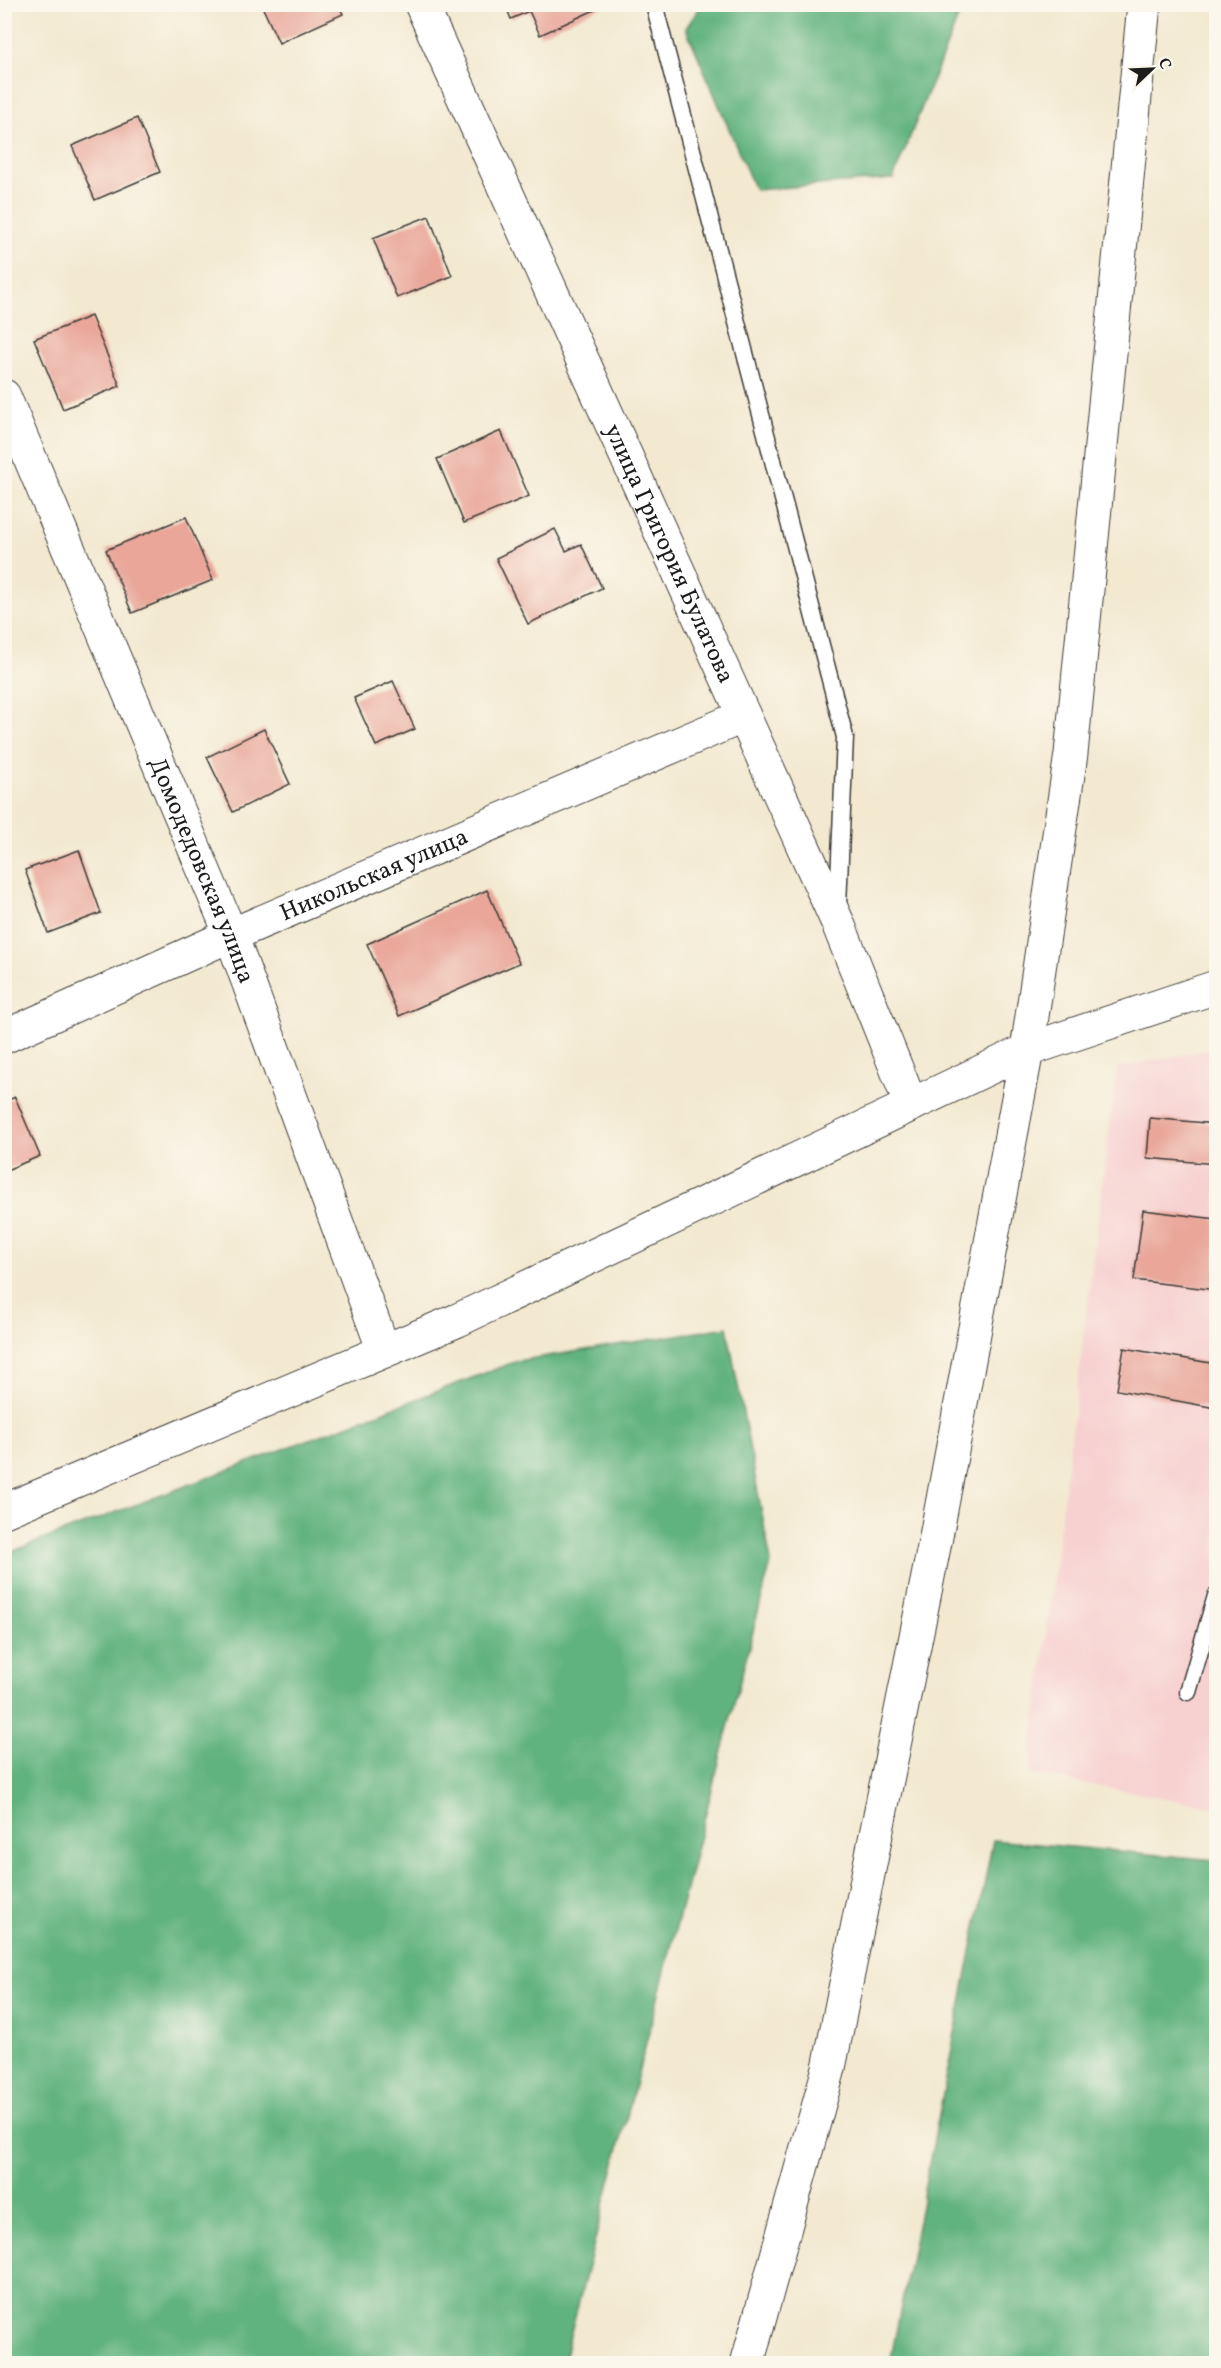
<svg xmlns="http://www.w3.org/2000/svg" width="1221" height="2368" viewBox="0 0 1221 2368" font-family="Vollkorn,serif">
<rect width="100%" height="100%" fill="#fbf7ec"/>
<filter id="ink" filterUnits="userSpaceOnUse"><feTurbulence type="fractalNoise" baseFrequency=".0167" numOctaves="2"/><feDisplacementMap in="SourceGraphic" scale="12" xChannelSelector="R" yChannelSelector="G"/><feConvolveMatrix kernelMatrix="1 2 1 2 8 2 1 2 1" color-interpolation-filters="sRGB"/></filter>
<filter id="wash" filterUnits="userSpaceOnUse"><feTurbulence type="fractalNoise" baseFrequency=".008" numOctaves="4" result="noise"/><feDisplacementMap in="SourceGraphic" scale="24" xChannelSelector="R" yChannelSelector="G"/><feGaussianBlur stdDeviation="1.35" result="paint"/><feColorMatrix in="noise" values="0 0 0 0 0 0 0 0 0 0 0 0 0 0 0 0 0 1.4 0 .05"/><feComposite in="paint" operator="in"/></filter>
<g filter="url(#wash)">
<rect width="100%" height="100%" fill="#f3e9d1"/>
<path fill="#f7d0d0" d="M1216,1048V1807L1029,1774L1117,1068Z"/>
<g fill="#61b27e" stroke="#3e674d" stroke-width="1.5">
<path d="M702,4H963V5L893,179L755,190L686,28Z"/>
<path d="M727,1327L771,1562L563,2363H5V1554L517,1361Z"/>
<path d="M993,1840L1216,1860V2363H890Z"/>
</g>
<g id="blocks">
<g fill="#e9a699">
<path d="M261,4H338L343,14L279,43Z"/>
<path d="M505,4H600L601,7L540,35L529,11L511,19Z"/>
<path d="M137,118L160,172L95,200L72,146Z"/>
<path d="M429,216L452,276L397,298L373,238Z"/>
<path d="M91,316L120,386L63,409L34,339Z"/>
<path d="M501,431L529,496L464,523L437,459Z"/>
<path d="M186,517L213,580L132,613L106,550Z"/>
<path d="M555,529L566,551L581,544L602,588L528,624L496,558Z"/>
<path d="M393,681L415,729L376,746L354,698Z"/>
<path d="M264,729L290,784L233,812L207,757Z"/>
<path d="M79,850L101,913L48,933L25,870Z"/>
<path d="M487,890L519,963L399,1016L367,944Z"/>
<path d="M15,1097L40,1156L4,1171V1102Z"/>
<path d="M1150,1118L1216,1124V1164L1147,1158Z"/>
<path d="M1143,1210L1216,1219V1290L1134,1280Z"/>
<path d="M1124,1348L1216,1364V1408L1117,1390Z"/>
</g>
</g>
</g>
<g filter="url(#ink)">
<use href="#blocks" fill-opacity="0" stroke="#3c3b37" stroke-width="1.5"/>
<g fill="none" stroke-linecap="round" stroke-linejoin="round">
<defs>
<g id="service">
<path d="M654,4L845,737L838,906"/>
<path d="M1188,1692L1216,1596"/>
</g>
<g id="minor">
<path id="s1" d="M421,4L837,921L911,1105"/>
<path id="s2" d="M4,396L231,935L384,1351"/>
<path id="s3" d="M4,1037L231,935L744,716"/>
</g>
<path id="tertiary" d="M4,1511L458,1320L1027,1050L1216,987"/>
<path id="trunk" d="M747,2364L829,2068L935,1542L1027,1050L1071,754L1144,4"/>
</defs>
<use href="#service" stroke="#3c3b37" stroke-width="19"/>
<use href="#minor" stroke="#3c3b37" stroke-width="35"/>
<use href="#tertiary" stroke="#3c3b37" stroke-width="35"/>
<use href="#trunk" stroke="#3c3b37" stroke-width="35"/>
<use href="#service" stroke="#fff" stroke-width="16"/>
<use href="#minor" stroke="#fff" stroke-width="33"/>
<use href="#tertiary" stroke="#fff" stroke-width="33"/>
<use href="#trunk" stroke="#fff" stroke-width="33"/>
</g>
</g>
<g text-anchor="middle" stroke-width="6" stroke-linejoin="round" paint-order="stroke">
<g font-size="24" fill="#1c1c1c" stroke="#fbf7ec">
<text dy="8" stroke="none"><textPath href="#s1" startOffset="603">улица Григория Булатова</textPath></text>
<text dy="8" stroke="none"><textPath href="#s2" startOffset="514">Домодедовская улица</textPath></text>
<text dy="8" stroke="none"><textPath href="#s3" startOffset="404">Никольская улица</textPath></text>
</g>
</g>
<rect width="1221" height="2368" fill="none" stroke="#fbf7ec" stroke-width="24"/>
<g transform="translate(1152 69) rotate(67)" stroke="#fbf7ec" stroke-width="4.5" paint-order="stroke">
<path d="M0-4.5L10 22L0 15L-10 22Z" fill="#1c1c1c"/>
<text y="-9" font-size="16" font-weight="bold" text-anchor="middle" fill="#1c1c1c">С</text>
</g>
</svg>
